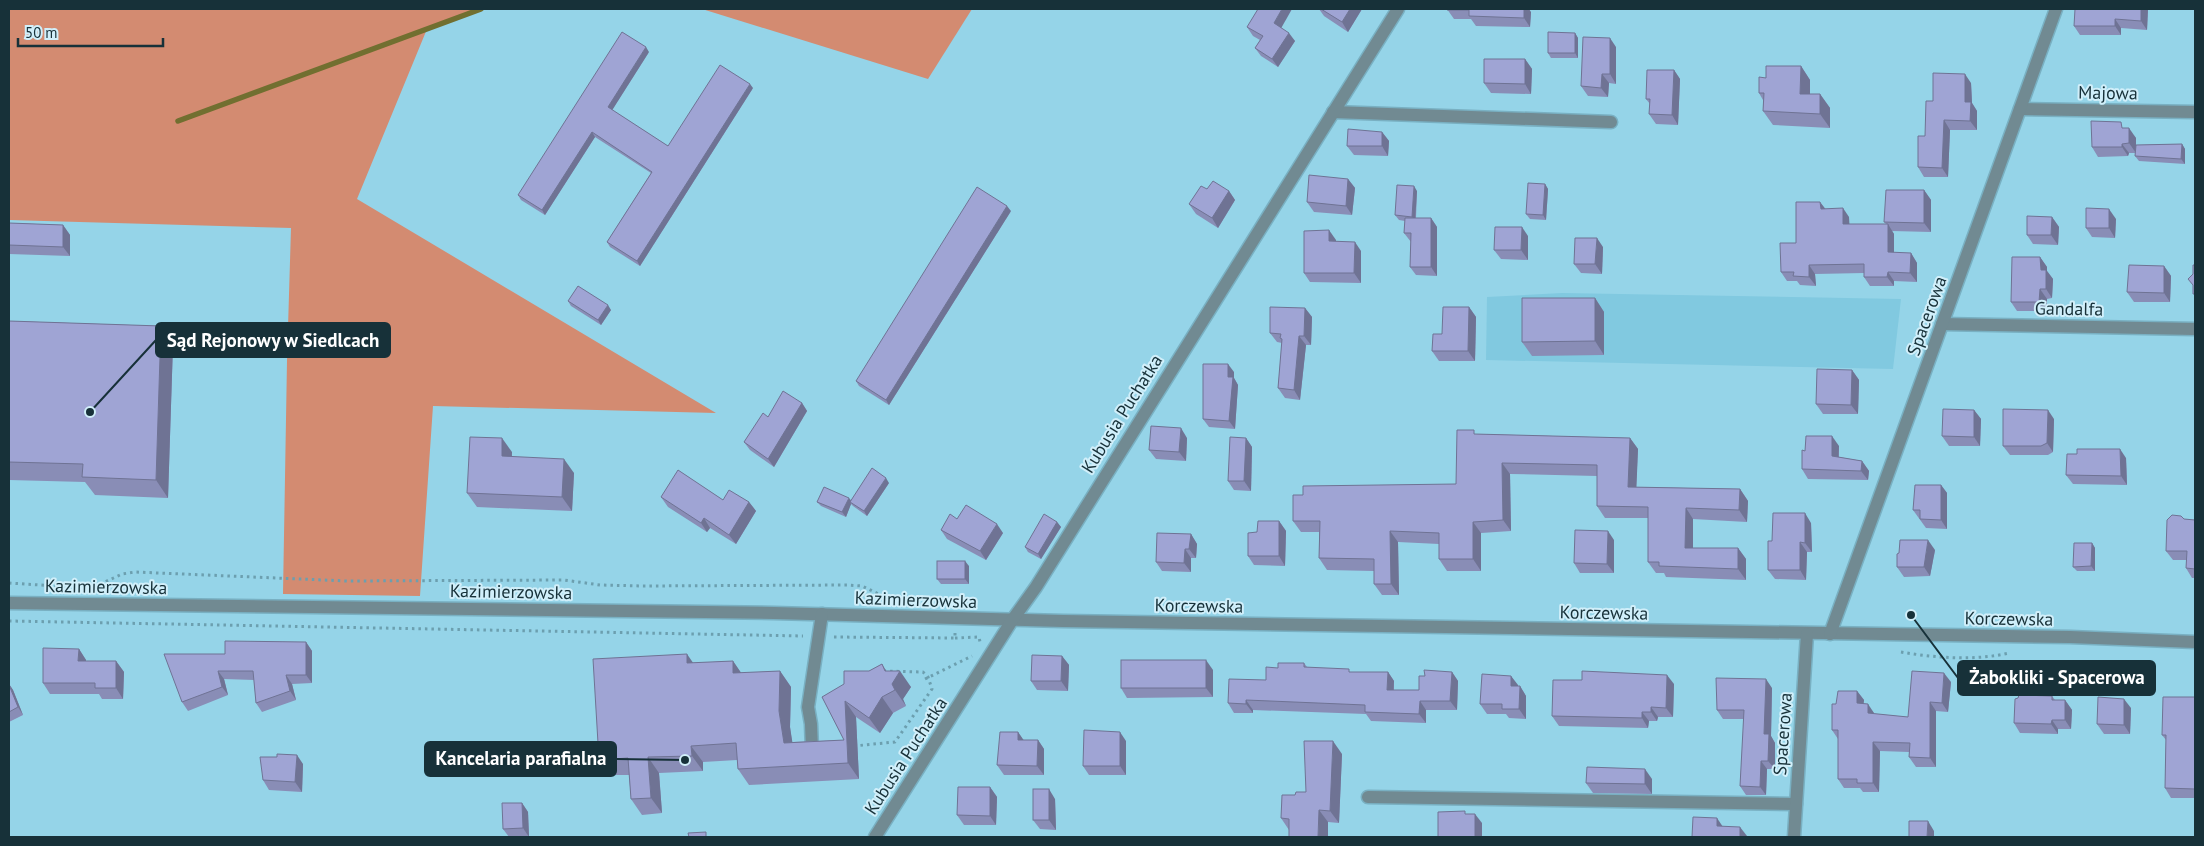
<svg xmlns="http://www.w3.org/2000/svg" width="2204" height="846" viewBox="0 0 2204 846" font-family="'PT Sans',sans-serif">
<rect width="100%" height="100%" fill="#95d4e8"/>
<path fill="#81c9e0" d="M1562,293L1901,299L1893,369L1486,360L1487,297Z"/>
<g fill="#d38b71">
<path d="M9,9H483L427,29L357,199L716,413L433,406L420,596L283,594L287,361L291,228L9,220Z"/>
<path d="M702,9H972L928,79Z"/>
</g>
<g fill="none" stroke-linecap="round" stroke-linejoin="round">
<path stroke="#716f30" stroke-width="5.5" d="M178,121L481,9"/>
<defs>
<g id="minor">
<path d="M2020,109L2195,112"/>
<path d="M1333,112L1611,122"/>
<path d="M1942,324L2195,329"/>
<path d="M9,603L774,613L1063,621L2070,637L2195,642"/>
<path d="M1830,634L2056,9"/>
<path d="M812,750L811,724L808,707L822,614"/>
<path d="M1368,797L1796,804"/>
<path d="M875,837L1013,619L1036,587L1398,9"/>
<path d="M1794,837L1807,634"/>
</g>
</defs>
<use href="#minor" stroke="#79b0c2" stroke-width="15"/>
<g stroke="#6c9faf" stroke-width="3" stroke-dasharray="2.5 4" stroke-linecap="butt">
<path d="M9,583L56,586"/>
<path d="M94,587L122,574L135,572L347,581L564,580L600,585L642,586L847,585L862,586L889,599"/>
<path d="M9,621L803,636"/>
<path d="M834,637L955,638V632"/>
<path d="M955,638L979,637L980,642"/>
<path d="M1901,652C1936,658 1975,661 2009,653"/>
<path d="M925,679L972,656"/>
<path d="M854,746L895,742L932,689L928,677L923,672L882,671"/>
</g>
<use href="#minor" stroke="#718a92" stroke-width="12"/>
</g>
<g fill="#898db6">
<path d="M1319,9H1362L1348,32L1324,16Z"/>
<path d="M1447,9L1531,12L1530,27L1476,26L1471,19H1454Z"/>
<path d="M2148,9L2147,30L2121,28V35H2080L2074,26Z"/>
<path d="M1247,27L1281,28L1295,41L1278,67L1261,56L1255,48L1260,40L1253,36Z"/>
<path d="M1575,33L1578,38V58H1551L1548,53Z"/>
<path d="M1616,47V84L1609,83L1608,97L1588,96L1581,86Z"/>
<path d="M649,52L612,110L668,146L753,88L640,266L610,247L607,242L651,173L595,137L545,215L521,200L518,195Z"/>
<path d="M1525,59L1532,69L1531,94L1491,93L1484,83Z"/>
<path d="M1801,66L1810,80V94H1820L1830,108V128L1773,125L1763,111V100L1759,93L1766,78Z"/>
<path d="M1674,70L1680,79L1678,125L1656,124L1649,114L1650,104L1646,99Z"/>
<path d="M1971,83L1972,103L1977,111V130H1950L1948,177H1924L1918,167L1933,101Z"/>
<path d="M2125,128L2136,138V145L2182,144L2185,149V164L2139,161L2135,156V153H2129L2128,156L2098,157L2092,147Z"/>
<path d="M1382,132L1389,141L1388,156L1354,155L1347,146Z"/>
<path d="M1348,179L1355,188L1352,215L1314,212L1307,202Z"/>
<path d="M1545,184L1548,189L1546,220L1530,219L1526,214Z"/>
<path d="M1207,189L1229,191L1235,200L1218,228L1196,214L1189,204Z"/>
<path d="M1924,190L1931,200V232L1892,231L1894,234V253H1911L1917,263V282L1894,281V286H1870L1864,277V273L1815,274L1816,286L1800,285L1797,281H1787L1781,272L1796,243L1820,202L1825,209L1849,217V224H1886L1884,222Z"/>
<path d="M1417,191L1416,218H1431L1437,227V276L1416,275L1410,267L1411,242L1404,233L1405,221L1399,220L1395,215Z"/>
<path d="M1011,211L889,405L859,386L856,381Z"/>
<path d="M2052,217L2059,227L2058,245L2033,244L2027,235Z"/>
<path d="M2116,219L2115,238L2092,237L2086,228Z"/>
<path d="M9,223L63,225L70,235V256L9,254Z"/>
<path d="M1528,236V260L1501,259L1494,250Z"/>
<path d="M1336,240V241L1361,251V283L1310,282L1304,273Z"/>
<path d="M1603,247L1602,274L1581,273L1574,264Z"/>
<path d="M2040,257L2047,267V271L2053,279L2052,298L2047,299L2046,311H2017L2011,302Z"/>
<path d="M2164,266L2171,276L2170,302H2134L2127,292Z"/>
<path d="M1595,298L1604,312V355L1532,356L1522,342Z"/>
<path d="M568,301L611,310L601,325L571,306Z"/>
<path d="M1469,307L1476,317L1475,361H1439L1432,351L1442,334Z"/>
<path d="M1305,308L1312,317L1311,345H1306L1300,400L1285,398L1278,388L1282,343L1277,342L1270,333Z"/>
<path d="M9,321L161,326L173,344L168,498L95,495L85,482L9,480Z"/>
<path d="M1852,370L1859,380L1858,414H1823L1816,404Z"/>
<path d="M1234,372V378L1238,385L1235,429L1209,427L1203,419Z"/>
<path d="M802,403L807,411L774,467L750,450L744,442L768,417Z"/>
<path d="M1974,410L1981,419L1980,446H1949L1942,436Z"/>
<path d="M2054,419L2053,452L2048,455H2010L2003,446Z"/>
<path d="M1477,434L1630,438L1638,449L1636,487L1740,489L1748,501L1747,522L1693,519V548H1738L1746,559V580L1666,577L1664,573H1656L1648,562V518H1605L1597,506V476L1510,474L1511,531L1481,533V571H1447L1439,559V544L1398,542L1399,595H1382L1374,584V571L1327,570L1319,558V532H1301L1293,521L1303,495L1456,484Z"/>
<path d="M1187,438L1186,461L1156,459L1149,450Z"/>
<path d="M1246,438L1252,447L1251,491L1234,490L1228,481Z"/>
<path d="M1839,446V457L1862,461L1869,471L1868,480L1808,479L1802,469L1805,451Z"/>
<path d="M512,452V457L574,473L572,511L477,507L467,493Z"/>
<path d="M2126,458L2127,485L2073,484L2066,475Z"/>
<path d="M889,483L867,516L853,506L851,504L846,517L821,506L817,502L850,500Z"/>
<path d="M1941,485L1947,493V529L1926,528L1913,510Z"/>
<path d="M661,497L723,500L749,502L756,511L736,544L710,528L707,532L668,507Z"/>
<path d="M957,519L1003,533L986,560L947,539L941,530Z"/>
<path d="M2184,519L2195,520V578H2192L2186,568V560H2173L2166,551Z"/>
<path d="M1279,521L1286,531L1285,566L1254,565L1248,556L1257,532Z"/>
<path d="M1057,522L1061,527L1041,559L1028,552L1025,547Z"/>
<path d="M1811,523L1812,552H1807L1806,580L1775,579L1768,570L1772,541Z"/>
<path d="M1191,534L1197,544L1196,558H1191V572L1162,571L1156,562Z"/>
<path d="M1614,540V573H1580L1574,563Z"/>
<path d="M2092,543L2095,548V571H2077L2073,567Z"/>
<path d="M1935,550L1930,576L1904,577L1897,567Z"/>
<path d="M969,566V584H941L937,579Z"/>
<path d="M306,642L312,651V683L292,684L296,700L262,712L256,703L254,680L224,679L228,695L188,711L182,702L225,654Z"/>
<path d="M79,649L86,660V661H116L124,672L123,699H102L99,694H50L43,683Z"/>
<path d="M1062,656L1069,665L1068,691L1037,690L1031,681Z"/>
<path d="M733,661L741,673L780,671L791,687L790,727L792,742L844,740L822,697L882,664L886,671L911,687L903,699L906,706L893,713L880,733L856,717L859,779L749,785L738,769L737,760L703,762V771L659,773L662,813L642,815L631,799L629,775H610L599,760L693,663Z"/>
<path d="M1304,663L1307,667L1350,672H1388L1394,681V690H1419L1425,676L1452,672L1458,681L1457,710H1426V723L1371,721L1366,714L1253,710V713H1234L1228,703L1266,680Z"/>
<path d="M1213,670V697L1127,698L1121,688Z"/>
<path d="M1511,676L1518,686H1520L1526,696V719L1509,718L1506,714H1487L1480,704Z"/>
<path d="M1951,682L1948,712L1936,711V767H1916L1909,757V752L1880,751L1879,792H1863L1860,788H1844L1838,779V739L1832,730L1836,704L1857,691L1864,700L1863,703L1874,713V714L1908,717Z"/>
<path d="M9,684L13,690L23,715L9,722Z"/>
<path d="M1674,684L1673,717H1658L1657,721H1649L1648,728L1559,726L1552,716Z"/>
<path d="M1772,688L1771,736L1775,743V769H1767L1766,795H1746L1740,786L1744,719H1723L1717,710Z"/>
<path d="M2052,696L2055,700H2065L2072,710L2071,729H2058V734L2020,733L2014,723Z"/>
<path d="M2195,697V798H2171L2165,788L2166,740L2162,735Z"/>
<path d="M2131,708L2130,734H2104L2097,724Z"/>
<path d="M1018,732L1023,740H1038L1044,749V775H1004L997,765Z"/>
<path d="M1126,741V775H1089L1083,766Z"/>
<path d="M1342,754L1339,823L1328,822L1289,830L1281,818L1295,795L1306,792Z"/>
<path d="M277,757L303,764L302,792L269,790L263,780Z"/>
<path d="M1652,779V794L1593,793L1586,783Z"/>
<path d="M990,787L997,797L996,825H964L957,815Z"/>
<path d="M1055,799L1056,830L1040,829L1033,820Z"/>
<path d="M522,803L528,812L529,837H509L503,829Z"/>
</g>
<g fill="#6f7394">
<path d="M1282,9H1292L1279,32L1274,23Z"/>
<path d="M1350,9H1362L1348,32L1342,22Z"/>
<path d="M1524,9H1529L1531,12L1530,27L1524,18Z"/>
<path d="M2141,9H2148L2147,30L2141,21Z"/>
<path d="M2115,19L2121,28V35L2115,26Z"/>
<path d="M1289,33L1295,41L1278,67L1272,59Z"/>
<path d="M1575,33L1578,38V58L1575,53Z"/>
<path d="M1610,38L1616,47V84L1610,74Z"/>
<path d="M646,47L649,52L611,112L608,107Z"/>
<path d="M1525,59L1532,69L1531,94L1525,84Z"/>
<path d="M1801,66L1810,80V108L1800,94Z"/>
<path d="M1674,70L1680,79L1678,125L1672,115Z"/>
<path d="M1602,74L1609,83L1608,97L1601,88Z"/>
<path d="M1965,74L1971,83L1972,103L1977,111V130L1970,121L1965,102Z"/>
<path d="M750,84L753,88L640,266L637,261Z"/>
<path d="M1820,94L1830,108V128L1820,114Z"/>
<path d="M1944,120L1950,130L1948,177L1942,168Z"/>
<path d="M2129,128L2136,138V153L2129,143Z"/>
<path d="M592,132L595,137L545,215L542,210Z"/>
<path d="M1382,132L1389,141L1388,156L1382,146Z"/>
<path d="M2122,144L2129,153L2128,156L2122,147Z"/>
<path d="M2182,144L2185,149V164L2181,159Z"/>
<path d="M1348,179L1355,188L1352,215L1346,206Z"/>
<path d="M1545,184L1548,189L1546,220L1543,215Z"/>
<path d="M1414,186L1417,191L1415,222L1412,217Z"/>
<path d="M1924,190L1931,200V232L1924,223Z"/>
<path d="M1229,191L1235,200L1218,228L1212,218Z"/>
<path d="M1820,202L1827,211L1821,209Z"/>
<path d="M1007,206L1011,211L889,405L886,400Z"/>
<path d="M1843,208L1849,217L1850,233L1843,224Z"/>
<path d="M2109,209L2116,219L2115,238L2109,228Z"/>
<path d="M2052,217L2059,227L2058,245L2051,235Z"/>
<path d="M1431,218L1437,227V276L1431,267Z"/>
<path d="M1888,224L1894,234V262L1888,252Z"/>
<path d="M63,225L70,235V256L63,247Z"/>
<path d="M1522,227L1528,236V260L1521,250Z"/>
<path d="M1329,230L1336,240V250L1329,241Z"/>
<path d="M1597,238L1603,247L1602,274L1595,264Z"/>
<path d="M1355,242L1361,251V283L1354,273Z"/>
<path d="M1911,253L1917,263V282L1910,273Z"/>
<path d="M2040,257L2047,267V271L2053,279L2052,298L2046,289L2041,270Z"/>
<path d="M1809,265L1815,274L1816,286L1809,277Z"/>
<path d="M2164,266L2171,276L2170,302L2164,293Z"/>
<path d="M1888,272L1894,281V286L1887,277Z"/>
<path d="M2040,289L2047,299L2046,311L2039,302Z"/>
<path d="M1595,298L1604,312V355L1595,341Z"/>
<path d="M608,305L611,310L601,325L598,320Z"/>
<path d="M1469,307L1476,317L1475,361L1468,351Z"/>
<path d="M1305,308L1312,317L1311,345L1304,336Z"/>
<path d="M161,326L173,344L168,498L156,480Z"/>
<path d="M1299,336L1306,345L1300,400L1294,390Z"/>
<path d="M1228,364L1234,372V378L1238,385L1235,429L1229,421L1228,377Z"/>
<path d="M1852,370L1859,380L1858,414L1851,405Z"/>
<path d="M802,403L807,411L774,467L768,459Z"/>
<path d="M1974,410L1981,419L1980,446L1974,437Z"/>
<path d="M2048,410L2054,419L2053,452L2047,443Z"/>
<path d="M1181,428L1187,438L1186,461L1179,452Z"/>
<path d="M1832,436L1839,446L1838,466L1832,456Z"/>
<path d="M502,438L512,452L511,470L502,456Z"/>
<path d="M1246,438L1252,447L1251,491L1244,481Z"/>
<path d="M1630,438L1638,449L1636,498L1628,487Z"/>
<path d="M2120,449L2126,458L2127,485L2121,476Z"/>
<path d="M564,459L574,473L572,511L562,497Z"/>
<path d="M1862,461L1869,471L1868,480L1861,471Z"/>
<path d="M1502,463L1510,474L1511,531L1503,520Z"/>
<path d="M886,478L889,483L867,516L864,511Z"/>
<path d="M1941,485L1947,493V529L1941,520Z"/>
<path d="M1740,489L1748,501L1747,522L1739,510Z"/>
<path d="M849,498L852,502H850L851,504L846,517L842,512Z"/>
<path d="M749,502L756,511L736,544L729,535Z"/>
<path d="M1686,508L1693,519V559L1685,548Z"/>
<path d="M1805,513L1811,523L1812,552L1805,543Z"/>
<path d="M704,518L710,528L707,532L701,523Z"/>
<path d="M1279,521L1286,531L1285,566L1279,556Z"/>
<path d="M1057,522L1061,527L1041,559L1038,554Z"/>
<path d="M1473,522L1481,533V571L1473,559Z"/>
<path d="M997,524L1003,533L986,560L980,551Z"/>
<path d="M1390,531L1398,542L1399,595L1391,584Z"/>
<path d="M1608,531L1614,540V573L1607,564Z"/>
<path d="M1191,534L1197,544L1196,558L1189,549Z"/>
<path d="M1928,540L1935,550L1930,576L1924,567Z"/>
<path d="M1800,542L1807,552L1806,580L1800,570Z"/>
<path d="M2092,543L2095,548V571L2091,566Z"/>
<path d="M1738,548L1746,559V580L1738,569Z"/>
<path d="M1185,549L1191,558V572L1184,563Z"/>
<path d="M965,561L969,566V584L965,579Z"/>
<path d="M306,642L312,651V683L306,675Z"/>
<path d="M79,649L86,660V672L78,661Z"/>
<path d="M687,654L698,670L687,663Z"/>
<path d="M1062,656L1069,665L1068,691L1061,681Z"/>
<path d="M1206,660L1213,670V697L1206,688Z"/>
<path d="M116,661L124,672L123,699L116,688Z"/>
<path d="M733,661L744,677L733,673Z"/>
<path d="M882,664L893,682L900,671L911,687L903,699L906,706L895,690Z"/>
<path d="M218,671L224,679L228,695L222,687Z"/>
<path d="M780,671L791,687L790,727L795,759L784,743L779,711Z"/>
<path d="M1388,672L1394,681L1393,699L1387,690Z"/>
<path d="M1452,672L1458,681L1457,710L1450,701Z"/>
<path d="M1944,673L1951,682L1948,712L1942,703Z"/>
<path d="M286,675L292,684L296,700L290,691Z"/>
<path d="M1667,675L1674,684L1673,717L1666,708Z"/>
<path d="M1511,676L1518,685V695L1511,686Z"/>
<path d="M1766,679L1772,688L1771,736L1775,743V769L1768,761L1764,734Z"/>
<path d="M9,684L13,690L23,715L18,707Z"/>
<path d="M1520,686L1526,696V719L1519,709Z"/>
<path d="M1857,691L1864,700L1863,712L1857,703Z"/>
<path d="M882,697L893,713L880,733L869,718Z"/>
<path d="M2124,699L2131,708L2130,734L2124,725Z"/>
<path d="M1246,700L1253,710V713L1246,704Z"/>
<path d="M2065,700L2072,710L2071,729L2065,720Z"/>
<path d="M845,701L856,717L859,779L848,763Z"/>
<path d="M1420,701L1426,710V723L1419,714Z"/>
<path d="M1930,702L1936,711V767L1930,758Z"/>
<path d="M1868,704L1874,713V723L1868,713Z"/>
<path d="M1651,707L1658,717L1657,721L1651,712Z"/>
<path d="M1642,712L1649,721L1648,728L1642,718Z"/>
<path d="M2052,720L2058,729V734L2051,724Z"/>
<path d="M1018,732L1025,742L1018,740Z"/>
<path d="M1120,732L1126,741V775L1120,766Z"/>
<path d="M1038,740L1044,749V775L1037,766Z"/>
<path d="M1333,741L1342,754L1339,823L1330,811Z"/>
<path d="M1873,742L1880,751L1879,792L1873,783Z"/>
<path d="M691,746L703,762V771L692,756Z"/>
<path d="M297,755L303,764L302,792L295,782Z"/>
<path d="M648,757L659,773L662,813L651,798Z"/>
<path d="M1761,761L1767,769L1766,795L1760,787Z"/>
<path d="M1645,769L1652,779V794L1645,784Z"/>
<path d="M990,787L997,797L996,825L990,816Z"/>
<path d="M1049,789L1055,799L1056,830L1049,820Z"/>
<path d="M522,803L528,812L529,837L523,828Z"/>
<path d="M1319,810L1328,822V837H1318Z"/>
<path d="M1475,814L1482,823V837H1475Z"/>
<path d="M1717,818L1723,827L1717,826Z"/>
<path d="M1928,821L1934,831V837H1927Z"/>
<path d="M1740,827L1747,836V837H1740Z"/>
</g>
<g fill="#9fa4d4" stroke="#6f7394">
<path d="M1258,9H1282L1274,23L1289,33L1272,59L1255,48L1263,36L1247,27Z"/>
<path d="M1321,9H1350L1342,22Z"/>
<path d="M1447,9H1524V18L1469,16V10H1447Z"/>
<path d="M2075,9H2141V21L2115,19V26H2074Z"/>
<path d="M622,32L646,47L608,107L668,146L720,65L750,84L637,261L607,242L652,172L592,132L542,210L518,195Z"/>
<path d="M1548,32L1575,33V53H1548Z"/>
<path d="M1583,37L1610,38V74H1602L1601,88L1581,86Z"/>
<path d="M1484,59H1525V84L1484,83Z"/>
<path d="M1766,66H1801L1800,94H1820V114L1763,111L1764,93H1759V77L1766,78Z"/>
<path d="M1647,70H1674L1672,115L1649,114L1650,99H1646Z"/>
<path d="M1933,73L1965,74V102H1971L1970,121L1944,120L1942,168L1918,167V136H1925L1926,101H1933Z"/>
<path d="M2091,121L2121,122L2122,128H2129V143L2122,144V147H2092Z"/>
<path d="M1348,129L1382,132V146H1347Z"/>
<path d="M2182,144L2181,159L2135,156L2136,145Z"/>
<path d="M1309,175L1348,179L1346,206L1307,202Z"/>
<path d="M1213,181L1229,191L1212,218L1189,204L1201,186L1207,189Z"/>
<path d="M1528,183L1545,184L1543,215L1526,214Z"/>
<path d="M1397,185L1414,186L1412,217L1395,215Z"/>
<path d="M977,187L1007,206L886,400L856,381Z"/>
<path d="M1886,190H1924V223L1884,222Z"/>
<path d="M1796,202H1820L1821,209L1843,208V224H1888V252L1911,253L1910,273L1888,272L1887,277H1864V264L1809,265V277L1793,276L1794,272H1781L1780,243H1796Z"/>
<path d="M2086,208L2109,209V228H2086Z"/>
<path d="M2027,216L2052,217L2051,235H2027Z"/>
<path d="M1405,218H1431V267H1410L1411,233H1404Z"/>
<path d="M9,223L63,225V247L9,245Z"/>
<path d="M1495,227H1522L1521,250H1494Z"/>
<path d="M1329,230V241L1355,242L1354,273H1304V231Z"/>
<path d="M1575,238H1597L1595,264H1574Z"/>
<path d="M2012,257H2040L2041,270H2046V289H2040L2039,302H2011Z"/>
<path d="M2129,265L2164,266V293L2127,292Z"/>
<path d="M2193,265H2195V294H2193V285L2188,279L2193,274Z"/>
<path d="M578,286L608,305L598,320L568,301Z"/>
<path d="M1522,298H1595V341L1522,342Z"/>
<path d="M1270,307L1305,308L1304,336H1299L1294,390L1278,388L1282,339L1280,338L1281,334L1270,333Z"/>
<path d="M1443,307H1469L1468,351H1432L1433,334H1442Z"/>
<path d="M9,321L161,326L156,480L82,477L83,464L9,462Z"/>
<path d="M1203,364H1228V377H1233L1229,421L1203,419Z"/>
<path d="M1817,369L1852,370L1851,405L1816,404Z"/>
<path d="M783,391L802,403L768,459L744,442L763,413L768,417Z"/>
<path d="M1943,409L1974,410V437L1942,436Z"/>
<path d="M2003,409L2048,410L2047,443L2041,446H2003Z"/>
<path d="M1151,426L1181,428L1179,452L1149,450Z"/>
<path d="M1457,430H1474V434L1630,438L1628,487L1740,489L1739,510L1686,508L1685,548H1738V569L1659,566V562H1648V507L1597,506V465L1502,463L1503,520L1473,522V559H1439V533L1390,531L1391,584H1374V559L1319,558L1320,521H1293V495H1303V486L1456,484Z"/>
<path d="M1806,436H1832V456L1862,461L1861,471L1802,469V450L1805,451Z"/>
<path d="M470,437L502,438V456L564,459L562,497L467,493Z"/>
<path d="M1230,437L1246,438L1244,481H1228Z"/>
<path d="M2077,449H2120L2121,476L2066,475L2067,454H2077Z"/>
<path d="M872,468L886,478L864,511L850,502Z"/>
<path d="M678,470L723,500L729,490L749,502L729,535L704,518L701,523L661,497Z"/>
<path d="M1915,485H1941V520L1920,519V510H1913Z"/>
<path d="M824,487L849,498L842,512L817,502Z"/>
<path d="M966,505L997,524L980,551L941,530L950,514L957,519Z"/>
<path d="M1773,513H1805V543L1800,542V570H1768V541H1772Z"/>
<path d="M1044,514L1057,522L1038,554L1025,547Z"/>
<path d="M2172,515L2181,516L2184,519L2195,520V569L2186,568L2187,551H2166L2167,520Z"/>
<path d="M1258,521H1279V556H1248V533L1257,532Z"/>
<path d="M1575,530L1608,531L1607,564L1574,563Z"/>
<path d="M1157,533L1191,534L1189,549H1185L1184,563L1156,562Z"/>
<path d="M1900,540H1928L1924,567H1897V554L1899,553Z"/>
<path d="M2074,543H2092L2091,566L2073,567Z"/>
<rect x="937" y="561" width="28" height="18"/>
<path d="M225,641L306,642V675H286L290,691L256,703L253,671H218L222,687L182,702L164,654H225Z"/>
<path d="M43,648L79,649L78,661H116V688H95V683H43Z"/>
<path d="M687,654V663L733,661V673L780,671L779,711L784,743L844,740L822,697L844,684V671H869L882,664L885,671H900L892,684L895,690L882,697L869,718L845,701L848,763L738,769L736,743L691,746L692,756L648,757L651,798L631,799L628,758L599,760L593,659Z"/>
<path d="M1032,655L1062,656L1061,681H1031Z"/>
<rect x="1121" y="660" width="85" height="28"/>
<path d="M1278,663H1304V667L1349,669V672H1388L1387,690H1419V676H1425L1424,670L1452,672L1450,701H1420L1419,714L1365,712V705L1246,700V704L1228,703L1229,679L1266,680V667L1278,668Z"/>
<path d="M1582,671L1667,675L1666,708L1651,707V712H1642V718L1552,716L1553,680H1582Z"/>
<path d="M1912,671L1944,673L1942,703L1930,702V758L1909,757L1910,743L1873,742V783H1857V779H1838V730H1832V704H1836L1838,691H1857V703L1868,704V713L1908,717Z"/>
<path d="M1482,674L1511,676V686H1520L1519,709H1502V704H1480Z"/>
<path d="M1716,678L1766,679L1764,734H1769L1768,761H1761L1760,787L1740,786L1744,710H1717Z"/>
<path d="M9,685L18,707L9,712Z"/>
<path d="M2019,695L2052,696V700H2065V720H2052L2051,724L2014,723L2015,699L2018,698Z"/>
<path d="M2098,697L2124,699V725L2097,724Z"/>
<path d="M2163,697H2195V789L2165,788L2166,735H2162Z"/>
<path d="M1084,730L1120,732V766H1083Z"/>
<path d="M1000,732H1018V740H1038L1037,766L997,765Z"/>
<path d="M1304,741H1333L1330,811L1319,810L1318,837H1289V819L1281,818L1282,795H1295L1296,792H1306Z"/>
<path d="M277,754L297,755L295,782L263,780L260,757H277Z"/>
<path d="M1587,767L1645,769V784L1586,783Z"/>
<path d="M958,787H990V816L957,815Z"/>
<rect x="1033" y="789" width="16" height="31"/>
<path d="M502,803H522L523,828L503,829Z"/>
<path d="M1465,811V814H1475V837H1438V812Z"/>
<path d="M1693,817L1717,818V826L1740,827V837H1692Z"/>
<path d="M1909,821H1928L1927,837H1909Z"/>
<path d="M706,832V837H689L688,833Z"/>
</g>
<g text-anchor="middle" stroke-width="4" stroke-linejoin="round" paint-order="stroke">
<g font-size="18" fill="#173139" stroke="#d1effa">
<text transform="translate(2108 93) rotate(1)" y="6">Majowa</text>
<text transform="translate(2069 309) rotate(1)" y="6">Gandalfa</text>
<text transform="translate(1927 316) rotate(-70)" y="6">Spacerowa</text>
<text transform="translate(1122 414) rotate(-58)" y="6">Kubusia Puchatka</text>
<text transform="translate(106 587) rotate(1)" y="6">Kazimierzowska</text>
<text transform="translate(511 592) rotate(1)" y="6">Kazimierzowska</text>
<text transform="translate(916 600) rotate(2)" y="6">Kazimierzowska</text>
<text transform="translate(1199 606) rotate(1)" y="6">Korczewska</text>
<text transform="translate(1604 613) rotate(1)" y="6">Korczewska</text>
<text transform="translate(2009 619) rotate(1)" y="6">Korczewska</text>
<text transform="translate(1783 734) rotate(-86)" y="6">Spacerowa</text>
<text transform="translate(906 756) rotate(-57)" y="6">Kubusia Puchatka</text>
</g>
</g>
<path fill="none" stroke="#173139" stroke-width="2" d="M90 412L156 340M1911 615L1958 678M685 760L616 759"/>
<g fill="#173139" stroke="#d1effa" stroke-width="2">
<circle cx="90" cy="412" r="5"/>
<circle cx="1911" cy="615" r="5"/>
<circle cx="685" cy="760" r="5"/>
</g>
<g fill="#173139" stroke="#173139" stroke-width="2">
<rect x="156" y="323" width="234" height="34" rx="5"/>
<rect x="1958" y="661" width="197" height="34" rx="5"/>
<rect x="425" y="742" width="191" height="34" rx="5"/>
</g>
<g font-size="19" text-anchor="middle" font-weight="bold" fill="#fff">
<text x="273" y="347">Sąd Rejonowy w Siedlcach</text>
<text x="2057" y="684">Żabokliki - Spacerowa</text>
<text x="521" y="765">Kancelaria parafialna</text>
</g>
<rect width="2204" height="846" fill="none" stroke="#173139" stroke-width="20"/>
<path d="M18 38v8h145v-8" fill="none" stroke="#173139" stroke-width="2.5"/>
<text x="25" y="38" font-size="15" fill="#173139" stroke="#d1effa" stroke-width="4" paint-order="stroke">50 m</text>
</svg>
